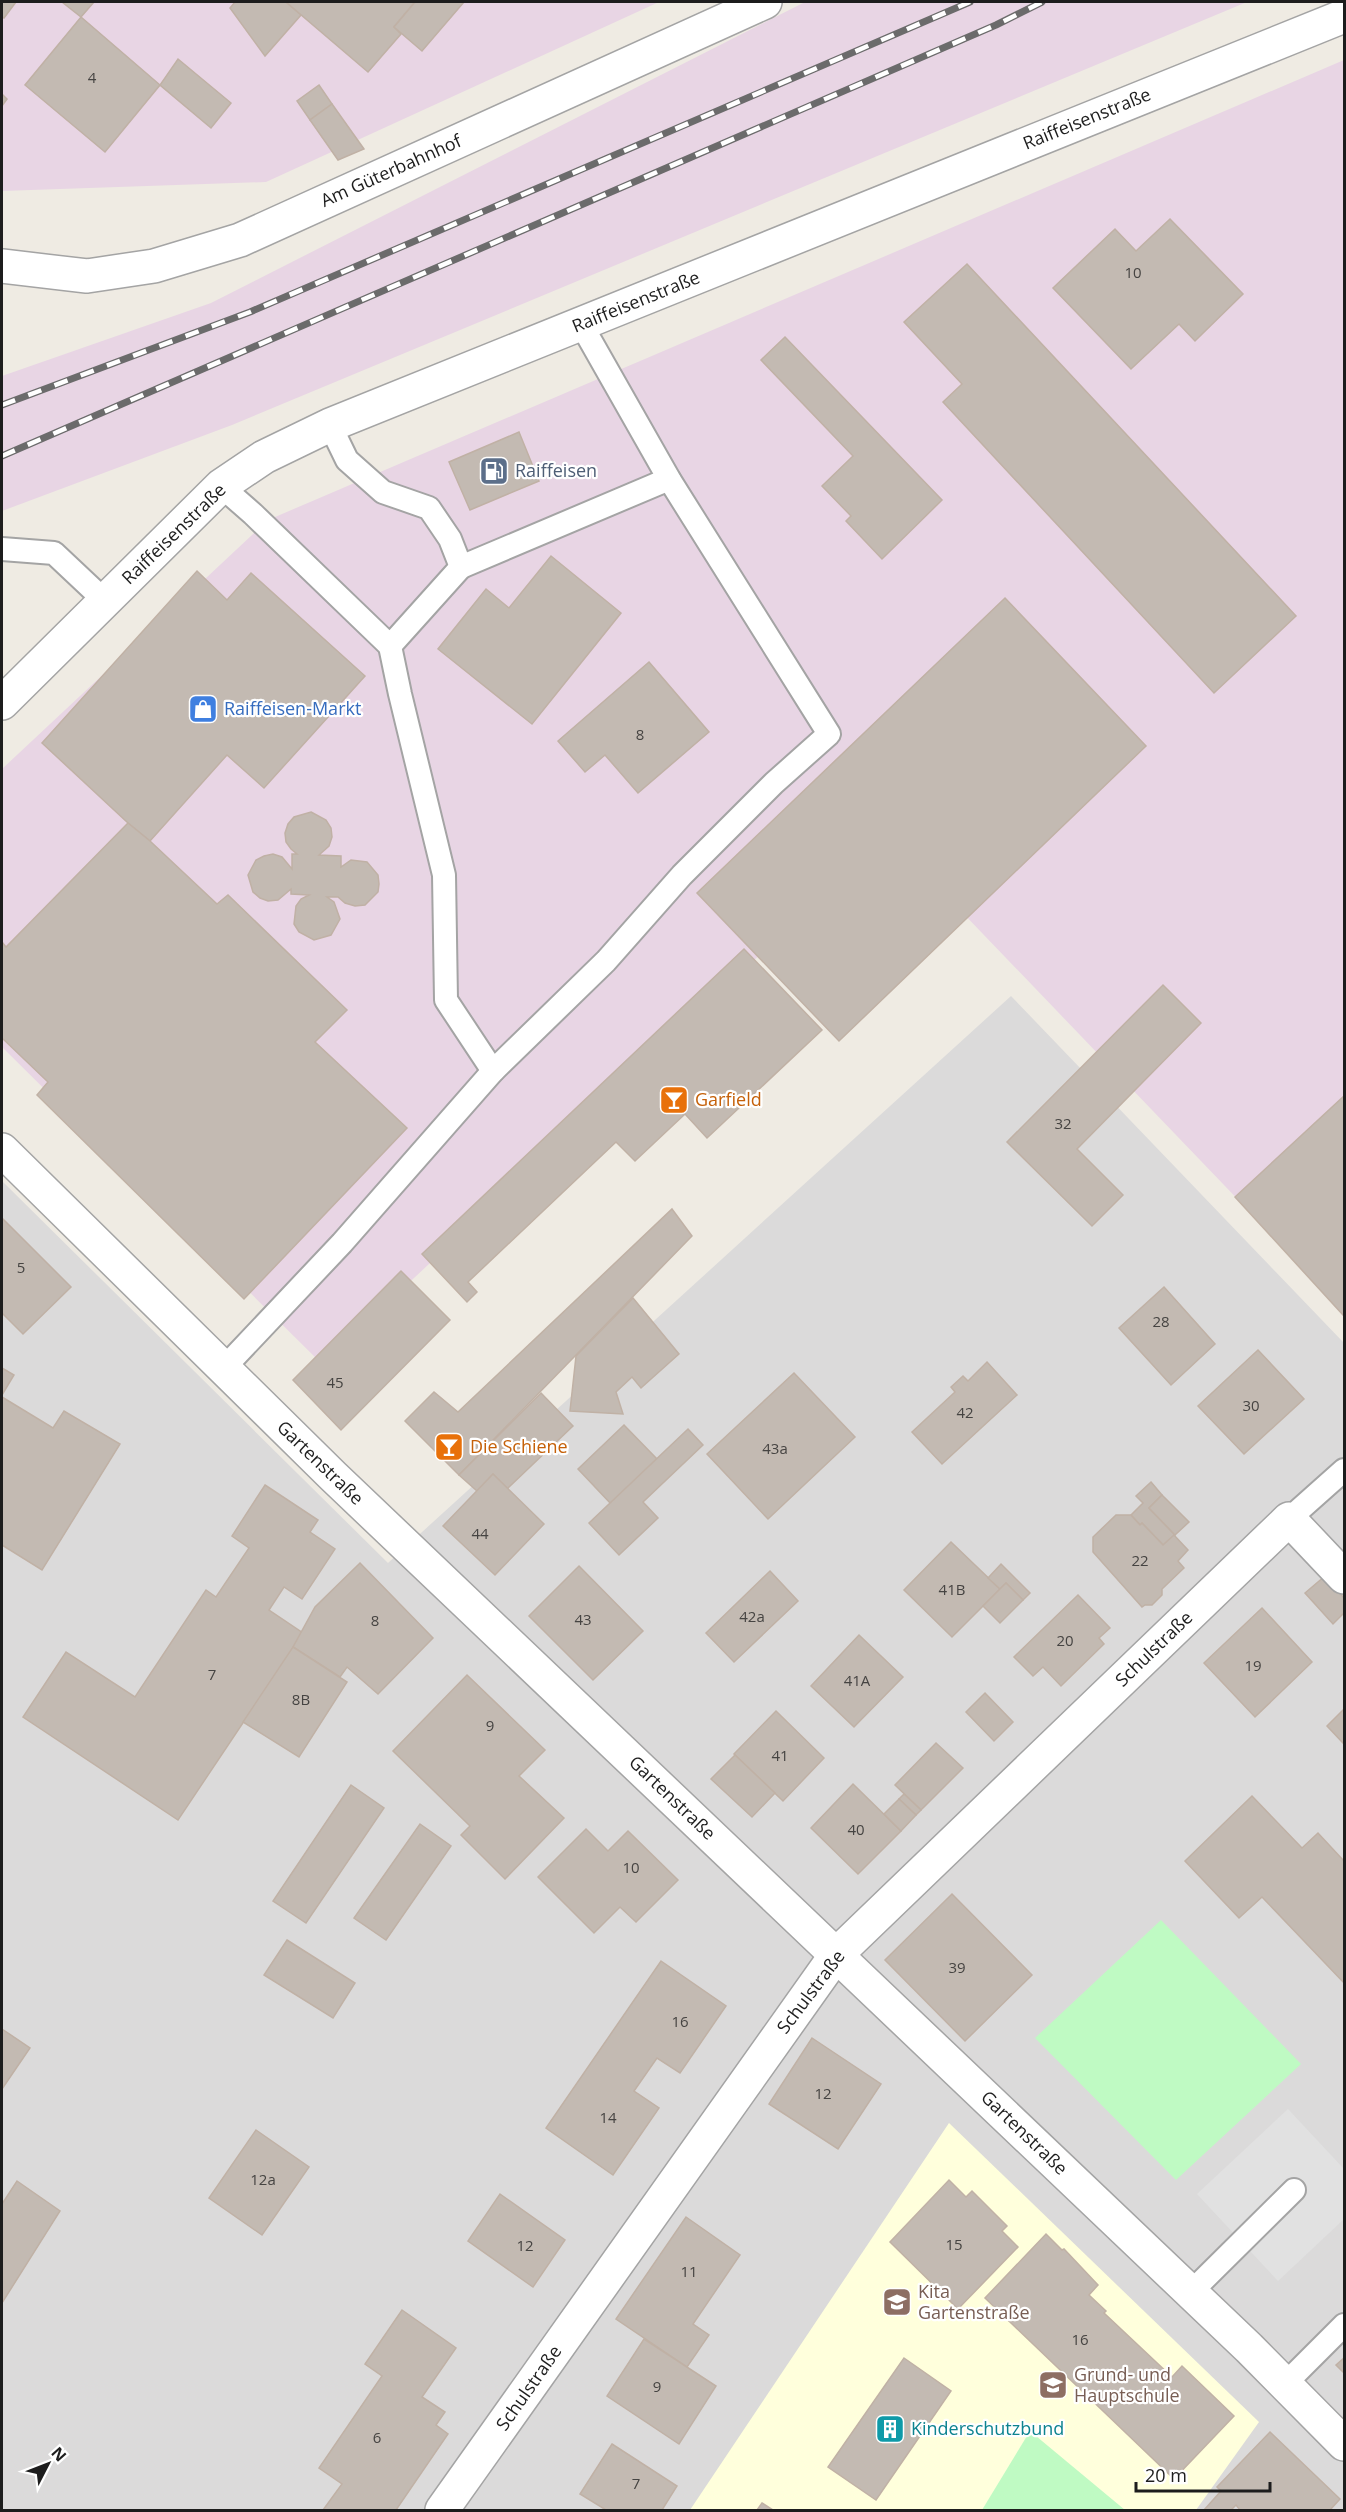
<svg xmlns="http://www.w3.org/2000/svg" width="1346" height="2512" font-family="'Open Sans',sans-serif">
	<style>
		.residential { fill: #dbdada }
		.industrial { fill: #e8d5e4 }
		.education { fill: #ffffdc }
		.park { fill: #bffac3 }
		.parking { fill: #e1e1e1 }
		.building { fill: #c3bab2; stroke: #c0b1a5; stroke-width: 1.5 }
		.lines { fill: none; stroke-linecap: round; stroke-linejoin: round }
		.lane-casing { stroke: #a4a4a4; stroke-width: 26 }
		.street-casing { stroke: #a4a4a4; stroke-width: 36 }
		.lane { stroke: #fff; stroke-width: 22 }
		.street { stroke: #fff; stroke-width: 33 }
		.rail-casing { stroke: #6b6b6b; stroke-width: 7 }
		.rail { stroke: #fff; stroke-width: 4.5; stroke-dasharray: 14; stroke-linecap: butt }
		.labels { text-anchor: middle; stroke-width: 4.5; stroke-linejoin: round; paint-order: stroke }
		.number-label { font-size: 15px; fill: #464442 }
		.street-label { font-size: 18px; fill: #1d1d1d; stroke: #fff }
		.service-label { font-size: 18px; fill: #4e5e75; stroke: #fff; text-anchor: start }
		.shop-label { font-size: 18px; fill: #366cbe; stroke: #fff; text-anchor: start }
		.food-label { font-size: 18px; fill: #c56008; stroke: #fff; text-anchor: start }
		.education-label { font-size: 18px; fill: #785e54; stroke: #fff; text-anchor: start }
		.culture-label { font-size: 18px; fill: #0d838f; stroke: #fff; text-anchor: start }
	</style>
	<rect width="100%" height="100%" fill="#efebe3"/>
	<!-- residential -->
	<path class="residential" d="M1011,996l333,347v1167h-1342v-1329l386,382z"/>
	<!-- industrial -->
	<g class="industrial">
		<path d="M2,2h657l-393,180 -264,9z"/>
		<path d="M805,2h442l-1015,423 -230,86v-135l209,-73z"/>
		<path d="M1344,60v1250l-456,-475 -566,529 -320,-317v-278l266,-249z"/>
	</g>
	<!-- education -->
	<path class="education" d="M949,2123l310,299 -63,88h-506z"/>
	<!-- park -->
	<g class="park">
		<path d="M1161,1920l140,144 -125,116 -141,-142z"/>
		<path d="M1030,2431l95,79h-143z"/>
	</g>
	<!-- parking -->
	<path class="parking" d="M1288,2109l56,60v50l-66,62 -81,-87z"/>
	<!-- building -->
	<g class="building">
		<path d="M2,2h14l-12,16 -2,-1z"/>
		<path d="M62,2h32l-13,15z"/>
		<path d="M235,2h51l15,13 -36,41 -35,-48z"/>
		<path d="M286,2h129l-21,25 7,7 -33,38z"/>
		<path d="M415,2h49l-42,49 -28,-24z"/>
		<path d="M81,17l79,68 -55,67 -80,-67z"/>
		<path d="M178,59l53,44 -20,25 -51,-43z"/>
		<path d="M319,85l13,19 -22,16 -13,-19z"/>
		<path d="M2,94l5,5 -5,7z"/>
		<path d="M332,104l32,45 -26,11 -28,-40z"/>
		<path d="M1170,219l73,75 -48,47 -16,-17 -48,45 -78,-81 62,-59 21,22z"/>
		<path d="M967,264l329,352 -82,77 -271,-291 19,-18 -58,-62z"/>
		<path d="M785,337l157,163 -60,59 -36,-38 5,-5 -29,-30 31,-30 -92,-96z"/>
		<path d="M519,432l20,49 -69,29 -21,-48z"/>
		<path d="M551,556l70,57 -89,111 -94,-75 48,-60 23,19z"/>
		<path d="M197,571l30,29 24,-27 114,103 -101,112 -37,-33 -77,86 -22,-18 -86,-80z"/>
		<path d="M1005,598l141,148 -307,295 -142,-148z"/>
		<path d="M649,662l60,70 -71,61 -33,-38 -20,17 -27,-31z"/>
		<path d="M311,812l15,8 5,8 1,9 -3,9 -10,9 22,1v11l10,-7 16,2 11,13 1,9 -1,8 -13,13 -10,1 -10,-3 -7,-6h-11l7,5 6,17 -9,16 -17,5 -15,-8 -5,-8 2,-18 5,-7 8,-4 -18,-1v-5l-13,11 -10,1 -8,-3 -7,-6 -5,-17 8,-15 8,-4 9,-2 9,3 10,12v-15h5l-6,-5 -5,-7 -1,-9 3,-9 6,-7z"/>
		<path d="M128,823l22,18 67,63 11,-9 119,115 -32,32 92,86 -163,171 -207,-204 11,-13 -46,-44v-96l4,5z"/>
		<path d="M744,949l78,81 -115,108 -22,-24 -50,47 -19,-19 -148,140 9,10 -10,10 -45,-48z"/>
		<path d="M1163,985l38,38 -124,126 46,46 -31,31 -85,-84z"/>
		<path d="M1344,1096v220l-109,-119z"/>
		<path d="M672,1209l20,27 -233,239 -54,-54 29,-29 24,20z"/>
		<path d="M2,1218l69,69 -48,47 -21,-21z"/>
		<path d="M401,1271l49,49 -109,110 -48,-50z"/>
		<path d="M1164,1287l51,57 -44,41 -52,-57z"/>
		<path d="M633,1298l46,56 -38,34 -9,-11 -16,15 7,22 -53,-3 6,-55z"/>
		<path d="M1258,1350l46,49 -60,55 -46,-48z"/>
		<path d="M987,1362l30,33 -75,69 -30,-32 43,-40 -4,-5 12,-11 5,5z"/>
		<path d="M2,1368l12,7 -12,20z"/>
		<path d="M794,1373l61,64 -87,82 -61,-65z"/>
		<path d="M541,1393l32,33 -66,63 -14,-15 -16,17 -18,-16z"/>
		<path d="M2,1397l51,31 11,-17 56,33 -78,126 -40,-25z"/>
		<path d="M624,1425l33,34 -46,45 -33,-35z"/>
		<path d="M688,1429l15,16 -60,57 15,16 -39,37 -30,-32z"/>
		<path d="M493,1474l51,50 -49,51 -52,-49z"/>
		<path d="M1151,1482l11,13 -13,13 26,27 -12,10 -21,-22 -2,2 -9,-10 12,-12 -7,-7z"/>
		<path d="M265,1485l53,35 -8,12 25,17 -33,50 -18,-12 -15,23 34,23 -125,187 -155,-103 43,-65 69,45 71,-107 10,7 33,-49 -17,-12z"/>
		<path d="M1162,1495l27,27 -14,13 -26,-27z"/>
		<path d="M1116,1515h15l9,10 2,-2 21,22 11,-10 14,15 -10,11 6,7 -22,21v6l-10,10h-7l-3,2 -49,-55v-15z"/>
		<path d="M951,1542l49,47 -48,48 -48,-47z"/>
		<path d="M360,1563l73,75 -55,56 -31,-27 -7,10 -47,-30 22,-40z"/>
		<path d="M1001,1564l29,29 -7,7 -17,-17 -6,6 -12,-11z"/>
		<path d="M579,1566l64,65 -50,49 -64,-64z"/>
		<path d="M770,1571l28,30 -64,61 -28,-29z"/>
		<path d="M1325,1576l19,22v15l-11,11 -28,-31z"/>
		<path d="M1006,1583l17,17 -23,23 -17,-17z"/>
		<path d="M1078,1595l32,33 -11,10 5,6 -43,42 -18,-19 -10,9 -19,-19z"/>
		<path d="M1262,1608l50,54 -57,55 -51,-54z"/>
		<path d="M859,1635l44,42 -49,50 -43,-41z"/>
		<path d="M293,1647l54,35 -48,75 -56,-35z"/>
		<path d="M467,1675l78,75 -26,26 45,42 -59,61 -44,-44 9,-9 -77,-75z"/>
		<path d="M985,1693l28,29 -19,19 -28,-29z"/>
		<path d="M1344,1709v35l-17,-18z"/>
		<path d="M776,1711l48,47 -41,43 -49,-47z"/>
		<path d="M936,1743l27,25 -42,42 -26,-25z"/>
		<path d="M735,1755l40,38 -23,24 -41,-38z"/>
		<path d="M853,1784l48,47 -43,43 -47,-46z"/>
		<path d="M351,1785l33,23 -78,115 -33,-22z"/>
		<path d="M904,1794l17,16 -5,5 -17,-16z"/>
		<path d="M1252,1796l50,52 16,-15 26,28v122l-82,-86 -23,21 -54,-57z"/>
		<path d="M899,1799l17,16 -15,16 -17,-17z"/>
		<path d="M420,1824l31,22 -65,94 -32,-22z"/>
		<path d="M586,1829l22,22 20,-20 50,49 -42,42 -16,-15 -26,26 -56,-56z"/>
		<path d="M952,1894l80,81 -67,66 -80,-81z"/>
		<path d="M287,1940l68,43 -22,35 -69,-43z"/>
		<path d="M661,1961l65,45 -46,67 -23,-15 -23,33 25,17 -46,67 -67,-47z"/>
		<path d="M2,2029l28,19 -28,41z"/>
		<path d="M812,2038l69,46 -43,65 -69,-45z"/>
		<path d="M256,2130l53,37 -47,68 -53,-37z"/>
		<path d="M949,2180l17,17 6,-6 35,35 -5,5 16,16 -60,62 -68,-67z"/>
		<path d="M17,2181l43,30 -58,92v-99z"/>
		<path d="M500,2194l65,46 -32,47 -65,-46z"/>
		<path d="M686,2217l54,38 -47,69 16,11 -22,32 -71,-48z"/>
		<path d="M1046,2234l16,16 2,-1 34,36 -9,10 17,16 -2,2 68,64 10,-11 52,50 -60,63 -189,-181z"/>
		<path d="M402,2310l54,38 -34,49 23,15 -9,13 12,9 -52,76h-73l19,-26 -23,-16 63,-92 -17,-12z"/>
		<path d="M644,2339l72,47 -37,58 -72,-48z"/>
		<path d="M904,2358l47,33 -75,109 -48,-33z"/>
		<path d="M1344,2358v15l-8,-8z"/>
		<path d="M1270,2432l70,67 -10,11h-90l-4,-5 -5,5h-27l17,-19 -4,-4z"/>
		<path d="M612,2444l65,42 -15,24h-56l-26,-16z"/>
		<path d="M762,2503l11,7h-16z"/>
	</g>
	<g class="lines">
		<!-- lane casing -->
		<g class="lane-casing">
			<g id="lane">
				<path d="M330,425l17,35 36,32 46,16 21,31 11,28 208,-88"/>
				<path d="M221,486l32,28 137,132 71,-79"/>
				<path d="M2,549l52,4 51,48"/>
				<path d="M390,646l10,48 44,181 2,125 47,71"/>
				<path d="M223,1369l119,-126 151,-172 113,-110 76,-86 92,-92 55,-49 -160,-255 -88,-155"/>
				<path d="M1289,1519l55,-49"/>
				<path d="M1191,2292l103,-102"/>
				<path d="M1286,2383l58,-58"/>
			</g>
		</g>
		<!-- street casing -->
		<g class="street-casing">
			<g id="street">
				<path d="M2,266l85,10 67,-10 86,-26 525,-238"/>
				<path d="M2,703l219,-217 43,-29 66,-32 1014,-409"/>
				<path d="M2,1150l331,326 916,872 95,96"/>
				<path d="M442,2510l394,-555 453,-436 55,58"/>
			</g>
		</g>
		<!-- lane -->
		<use href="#lane" class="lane"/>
		<!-- street -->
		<use href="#street" class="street"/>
		<!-- rail casing -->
		<g class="rail-casing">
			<g id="rail">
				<path d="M2,405l248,-93 720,-310"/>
				<path d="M2,456l994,-431 46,-23"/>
			</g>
		</g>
		<!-- rail -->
		<use href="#rail" class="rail"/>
	</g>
	<!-- icons -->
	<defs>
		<g id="fuel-square" transform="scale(1.5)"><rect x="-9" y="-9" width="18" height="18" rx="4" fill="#5c6f8a" stroke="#fff"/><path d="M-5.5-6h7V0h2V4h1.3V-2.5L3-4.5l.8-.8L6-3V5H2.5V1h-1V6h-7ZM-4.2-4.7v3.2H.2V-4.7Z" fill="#fff"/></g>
		<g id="shop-square" transform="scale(1.5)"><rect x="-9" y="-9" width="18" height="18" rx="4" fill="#3f7fe0" stroke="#fff"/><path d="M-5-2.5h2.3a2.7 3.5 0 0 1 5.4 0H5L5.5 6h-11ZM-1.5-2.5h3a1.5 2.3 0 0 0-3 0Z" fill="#fff"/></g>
		<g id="bar-square" transform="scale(1.5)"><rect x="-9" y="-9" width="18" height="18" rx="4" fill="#e8710a" stroke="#fff"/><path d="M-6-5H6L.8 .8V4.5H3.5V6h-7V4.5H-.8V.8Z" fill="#fff"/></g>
		<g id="school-square" transform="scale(1.5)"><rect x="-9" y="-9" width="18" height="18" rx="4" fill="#8d6e63" stroke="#fff"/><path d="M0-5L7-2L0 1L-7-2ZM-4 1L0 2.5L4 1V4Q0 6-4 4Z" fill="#fff"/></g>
		<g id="building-square" transform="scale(1.5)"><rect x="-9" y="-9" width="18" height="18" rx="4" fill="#0f9aa8" stroke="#fff"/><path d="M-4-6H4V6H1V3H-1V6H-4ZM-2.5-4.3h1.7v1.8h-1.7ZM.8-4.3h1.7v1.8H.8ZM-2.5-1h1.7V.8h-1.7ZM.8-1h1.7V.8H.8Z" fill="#fff"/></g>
	</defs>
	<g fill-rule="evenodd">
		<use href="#fuel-square" x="494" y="471"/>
		<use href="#shop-square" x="203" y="709"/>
		<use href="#bar-square" x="674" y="1100"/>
		<use href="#bar-square" x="449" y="1447"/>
		<use href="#school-square" x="897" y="2302"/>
		<use href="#school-square" x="1053" y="2385"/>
		<use href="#building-square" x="890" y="2429"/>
	</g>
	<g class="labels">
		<!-- number labels -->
		<g class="number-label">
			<text x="92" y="83">4</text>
			<text x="1133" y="278">10</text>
			<text x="640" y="740">8</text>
			<text x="1063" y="1129">32</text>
			<text x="21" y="1273">5</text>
			<text x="1161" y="1327">28</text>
			<text x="335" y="1388">45</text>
			<text x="1251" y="1411">30</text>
			<text x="965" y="1418">42</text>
			<text x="775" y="1454">43a</text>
			<text x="480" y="1539">44</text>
			<text x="1140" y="1566">22</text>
			<text x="952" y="1595">41B</text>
			<text x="752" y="1622">42a</text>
			<text x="583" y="1625">43</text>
			<text x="375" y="1626">8</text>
			<text x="1065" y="1646">20</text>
			<text x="1253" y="1671">19</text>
			<text x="212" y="1680">7</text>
			<text x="857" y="1686">41A</text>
			<text x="301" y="1705">8B</text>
			<text x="490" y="1731">9</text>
			<text x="780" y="1761">41</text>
			<text x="856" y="1835">40</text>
			<text x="631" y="1873">10</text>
			<text x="957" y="1973">39</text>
			<text x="680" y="2027">16</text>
			<text x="823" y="2099">12</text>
			<text x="608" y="2123">14</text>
			<text x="263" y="2185">12a</text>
			<text x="954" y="2250">15</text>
			<text x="525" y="2251">12</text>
			<text x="689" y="2277">11</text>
			<text x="1080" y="2345">16</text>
			<text x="657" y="2392">9</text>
			<text x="377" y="2443">6</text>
			<text x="636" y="2489">7</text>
		</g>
		<!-- street labels -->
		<g class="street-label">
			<text transform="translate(1087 119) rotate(-22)" y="6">Raiffeisenstraße</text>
			<text transform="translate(391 171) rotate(-24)" y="6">Am Güterbahnhof</text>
			<text transform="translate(636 302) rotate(-22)" y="6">Raiffeisenstraße</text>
			<text transform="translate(174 534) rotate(-44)" y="6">Raiffeisenstraße</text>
			<text transform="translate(320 1463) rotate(44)" y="6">Gartenstraße</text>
			<text transform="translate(1154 1649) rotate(-44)" y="6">Schulstraße</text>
			<text transform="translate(672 1798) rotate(44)" y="6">Gartenstraße</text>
			<text transform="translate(811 1992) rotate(-53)" y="6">Schulstraße</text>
			<text transform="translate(1024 2133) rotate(44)" y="6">Gartenstraße</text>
			<text transform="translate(529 2388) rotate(-55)" y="6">Schulstraße</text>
		</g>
		<!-- service labels -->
		<g class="service-label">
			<text x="515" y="477">Raiffeisen</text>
		</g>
		<!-- shop labels -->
		<g class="shop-label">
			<text x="224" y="715">Raiffeisen-Markt</text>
		</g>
		<!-- food labels -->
		<g class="food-label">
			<text x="695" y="1106">Garfield</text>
			<text x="470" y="1453">Die Schiene</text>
		</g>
		<!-- education labels -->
		<g class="education-label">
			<text x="918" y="2298">Kita<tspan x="918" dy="21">Gartenstraße</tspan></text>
			<text x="1074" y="2381">Grund- und<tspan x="1074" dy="21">Hauptschule</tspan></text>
		</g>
		<!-- culture labels -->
		<g class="culture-label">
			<text x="911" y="2435">Kinderschutzbund</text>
		</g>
	</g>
	<!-- border -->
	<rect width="1346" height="2512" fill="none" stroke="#1d1d1d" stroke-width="6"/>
	<!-- north arrow -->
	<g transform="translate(48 2464) rotate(48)" stroke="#ffffff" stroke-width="4.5" paint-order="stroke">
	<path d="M0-4.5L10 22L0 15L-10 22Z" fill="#1d1d1d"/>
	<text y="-9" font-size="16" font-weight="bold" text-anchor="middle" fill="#1d1d1d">N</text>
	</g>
	<!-- scale -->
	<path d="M1136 2482v9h134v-9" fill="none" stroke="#1d1d1d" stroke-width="3"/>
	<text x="1145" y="2482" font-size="18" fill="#1d1d1d" stroke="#ffffff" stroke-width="4.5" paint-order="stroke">20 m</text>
</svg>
